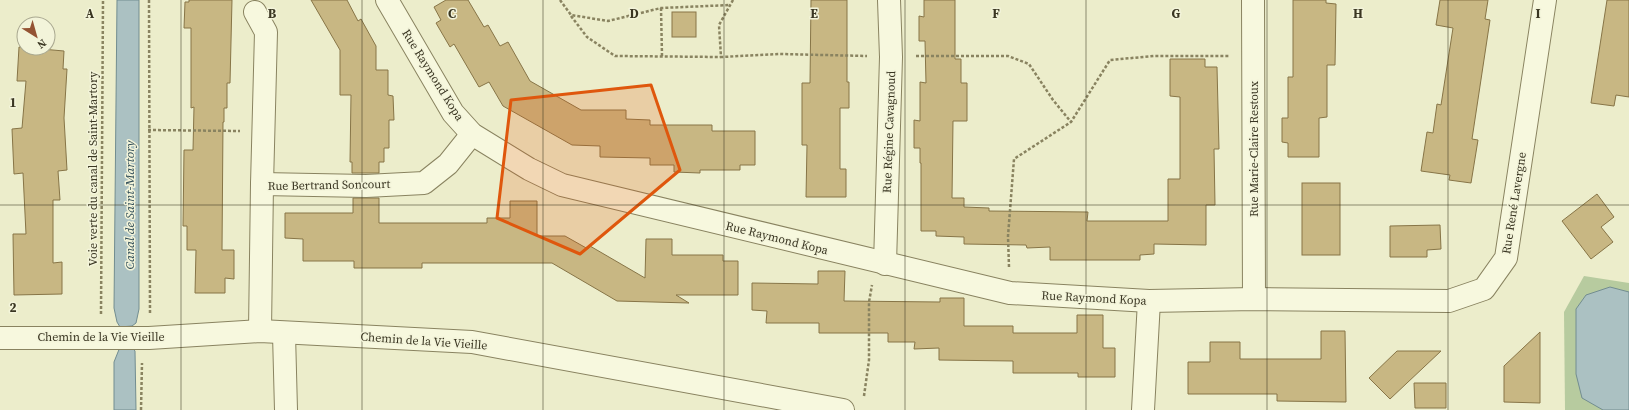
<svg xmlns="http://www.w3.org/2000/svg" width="1629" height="410" font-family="'Source Serif 4',serif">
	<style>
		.green { fill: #b7cb9f }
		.water { fill: #abc1c2; stroke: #728d90 }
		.building { fill: #c8b783; stroke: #877547 }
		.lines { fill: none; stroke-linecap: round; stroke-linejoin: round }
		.minor-casing { stroke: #898360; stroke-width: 24 }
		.path { stroke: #898360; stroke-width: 2.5; stroke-dasharray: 3 2; stroke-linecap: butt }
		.minor { stroke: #f7f8de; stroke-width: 22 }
		.marked { fill: #df570d; fill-opacity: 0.2; stroke: #df570d; stroke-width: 3; stroke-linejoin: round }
		.grid { fill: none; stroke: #3a3622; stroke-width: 1; stroke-opacity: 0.55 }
		.labels { text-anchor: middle; stroke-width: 3; stroke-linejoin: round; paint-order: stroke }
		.street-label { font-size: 12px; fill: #3a3622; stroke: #f3f4da }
		.water-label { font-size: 13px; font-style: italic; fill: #324f59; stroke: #f3f4da }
		.grid-label { font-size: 13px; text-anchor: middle; font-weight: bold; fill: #3a3622; stroke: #f3f4da; stroke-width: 3; stroke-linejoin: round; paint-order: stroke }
	</style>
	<rect width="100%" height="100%" fill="#ecedcb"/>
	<!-- green -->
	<path class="green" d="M1584,276l45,7v127h-64l-1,-98z"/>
	<!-- water -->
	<g class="water">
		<path d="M117,0h22v309l-3,14 -4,3 -12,1 -3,-5 -3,-14z"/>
		<path d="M1610,287l19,5v118h-26l-21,-12 -6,-24v-65l10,-14z"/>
		<path d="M131,346l4,5 1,59h-22v-48l6,-15z"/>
	</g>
	<!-- building -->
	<g class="building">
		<path d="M189,0h43l-2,83h-3v25h-3v14h-1l-1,128h12v29l-9,-1v15h-30l1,-43h-9v-24h-4l1,-76h9l1,-43 -3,1v-80h-7l1,-26h4z"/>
		<path d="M311,0h36l11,21 3,-2 15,27v24h12v25l5,1 1,24h-5v28h-5v14h-5v11h-27v-11h-2l1,-67h-11v-45z"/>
		<path d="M446,0h22l16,27 4,-2 12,21 8,-4 22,39 51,29h45v9l24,1v5h62v6h43v34h-15v5h-40v3l-26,-1v-7h-24v-7l-50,-1v-11l-28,-1 -69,-39 -14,-24 -10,5 -25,-43 -4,3 -14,-24 5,-3 -7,-13z"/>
		<path d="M811,0h36v82h2v26h-9v61h6v28h-40l1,-52h-5v-62h8z"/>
		<path d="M924,0h31v59h6v24h6v38h-14l-1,77h12v9l25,1v3l99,1 -1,9h81v-42h12v-82l-10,-1v-37h35v8h12l2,82h-5l1,56h-9v40l-52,-1v10l-14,1v5h-90v-13l-23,1 -1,-3 -62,-1v-7l-28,-1v-5h-15v-68h-1v-15h-6v-28l6,1v-39l6,1 -1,-42h-6v-25l5,1z"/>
		<path d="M1293,0h33v3l10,1 -1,61h-8v52l-8,1v39h-31v-14l-6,-1v-24h6v-41h5z"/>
		<path d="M1440,0h48l-3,19 5,1 -18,119 6,1 -7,43 -22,-3 1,-5 -29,-4 6,-39 6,1 4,-29 4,1 12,-77 -17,-3z"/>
		<path d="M1607,0h22v97l-13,-2 -2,11 -23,-3z"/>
		<rect x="672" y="12" width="24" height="25"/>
		<path d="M19,47l45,4 -1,18h4l-3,49 3,52 -9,1 2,29h-7v63l9,-1v32l-48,1 -1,-61h13l-3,-61 -9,1 -2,-45 10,-1 4,-47h-9z"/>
		<rect x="1302" y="183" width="38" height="72"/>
		<path d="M1597,194l17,23 -13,10 12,15 -22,17 -29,-38z"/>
		<path d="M353,198h26v25h108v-5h23v-17h27v35h28l23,13 2,-3 55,32 1,-39h26v16h51v6h15v34h-62l13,8 -72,-2 -65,-38h-130v5h-68v-7h-51v-22l-18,-1v-25h68z"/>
		<path d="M1440,225l1,24 -14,1v7h-37v-31z"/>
		<path d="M818,271h27l-1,30 96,1v-4h24v28h49v7h64v-18h26v33h12v29h-37v-4h-65v-12l-74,-1v-12l-25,1 1,-7h-27v-9h-69v-10h-53l1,-12 -15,-1v-27l66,1z"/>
		<path d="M1321,331h24l1,71 -69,-1v-7h-89v-32h22v-20h30v17h81z"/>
		<path d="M1540,332v71l-36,-1v-36z"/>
		<path d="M1397,351h44l-51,48 -21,-21z"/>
		<path d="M1414,383h32v25h-31z"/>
	</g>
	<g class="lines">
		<!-- minor casing -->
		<g class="minor-casing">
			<g id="minor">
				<path d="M387,0l66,113 19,21 57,35 33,16 448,108 139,8 105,-2 195,2 35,-12 22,-31 39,-258"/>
				<path d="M1253,0l1,299"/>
				<path d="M255,12l11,20 -4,152"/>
				<path d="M885,264l6,-207 -2,-57"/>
				<path d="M260,331l2,-147 104,2 58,-3 24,-19 24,-30"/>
				<path d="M284,334l2,76"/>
				<path d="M0,338h149l111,-7 212,11 371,68"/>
				<path d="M1143,410l6,-109"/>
			</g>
		</g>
		<!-- path -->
		<g class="path">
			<path d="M149,0l1,313"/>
			<path d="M560,0l11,15 37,6 53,-13 69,-3"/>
			<path d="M733,0l-14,25 2,32 59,-3 87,2"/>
			<path d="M661,8l1,48"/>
			<path d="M571,16l16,21 28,19 106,1"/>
			<path d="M916,56h92l21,8 24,36 18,22"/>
			<path d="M148,130l92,1"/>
			<path d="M1009,267l-1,-31 6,-77 57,-37 39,-62 44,-4h75"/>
			<path d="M101,314l2,-314"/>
			<path d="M864,396l5,-36v-58l3,-17"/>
			<path d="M141,410l1,-47"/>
		</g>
		<!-- minor -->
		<use href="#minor" class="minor"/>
	</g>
	<!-- marked area -->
	<path class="marked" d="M651,85l29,85 -100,84 -83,-36 14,-118z"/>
	<!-- grid -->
	<path class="grid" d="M181,0v410M362,0v410M543,0v410M724,0v410M905,0v410M1086,0v410M1267,0v410M1448,0v410M0,205h1629"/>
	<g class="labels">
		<!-- street labels -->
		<g class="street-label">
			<text transform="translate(433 75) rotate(58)" y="4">Rue Raymond Kopa</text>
			<text transform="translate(889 132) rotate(-88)" y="4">Rue Régine Cavagnoud</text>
			<text transform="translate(1254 149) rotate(-90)" y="4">Rue Marie-Claire Restoux</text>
			<text transform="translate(93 169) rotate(-90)" y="4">Voie verte du canal de Saint-Martory</text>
			<text transform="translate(329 185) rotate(-1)" y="4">Rue Bertrand Soncourt</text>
			<text transform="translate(1514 203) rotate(-81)" y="4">Rue René Lavergne</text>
			<text transform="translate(777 238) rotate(14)" y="4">Rue Raymond Kopa</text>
			<text transform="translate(1094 298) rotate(3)" y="4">Rue Raymond Kopa</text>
			<text x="101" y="341">Chemin de la Vie Vieille</text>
			<text transform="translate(424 341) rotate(4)" y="4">Chemin de la Vie Vieille</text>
		</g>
		<!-- water labels -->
		<g class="water-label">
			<text transform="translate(129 205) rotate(-90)" y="5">Canal de Saint-Martory</text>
		</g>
	</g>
	<g class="grid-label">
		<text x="90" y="18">A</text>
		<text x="272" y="18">B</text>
		<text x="452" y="18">C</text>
		<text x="634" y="18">D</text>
		<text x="814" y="18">E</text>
		<text x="996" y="18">F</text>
		<text x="1176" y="18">G</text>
		<text x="1358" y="18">H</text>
		<text x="1538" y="18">I</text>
		<text x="13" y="107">1</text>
		<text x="13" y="312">2</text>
	</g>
	<!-- north arrow -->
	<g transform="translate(36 36) rotate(143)"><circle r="19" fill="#f3f4da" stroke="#a9a890"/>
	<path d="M0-3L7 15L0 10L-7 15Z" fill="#945333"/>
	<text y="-6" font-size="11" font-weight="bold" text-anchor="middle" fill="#3a3622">N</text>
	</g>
</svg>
